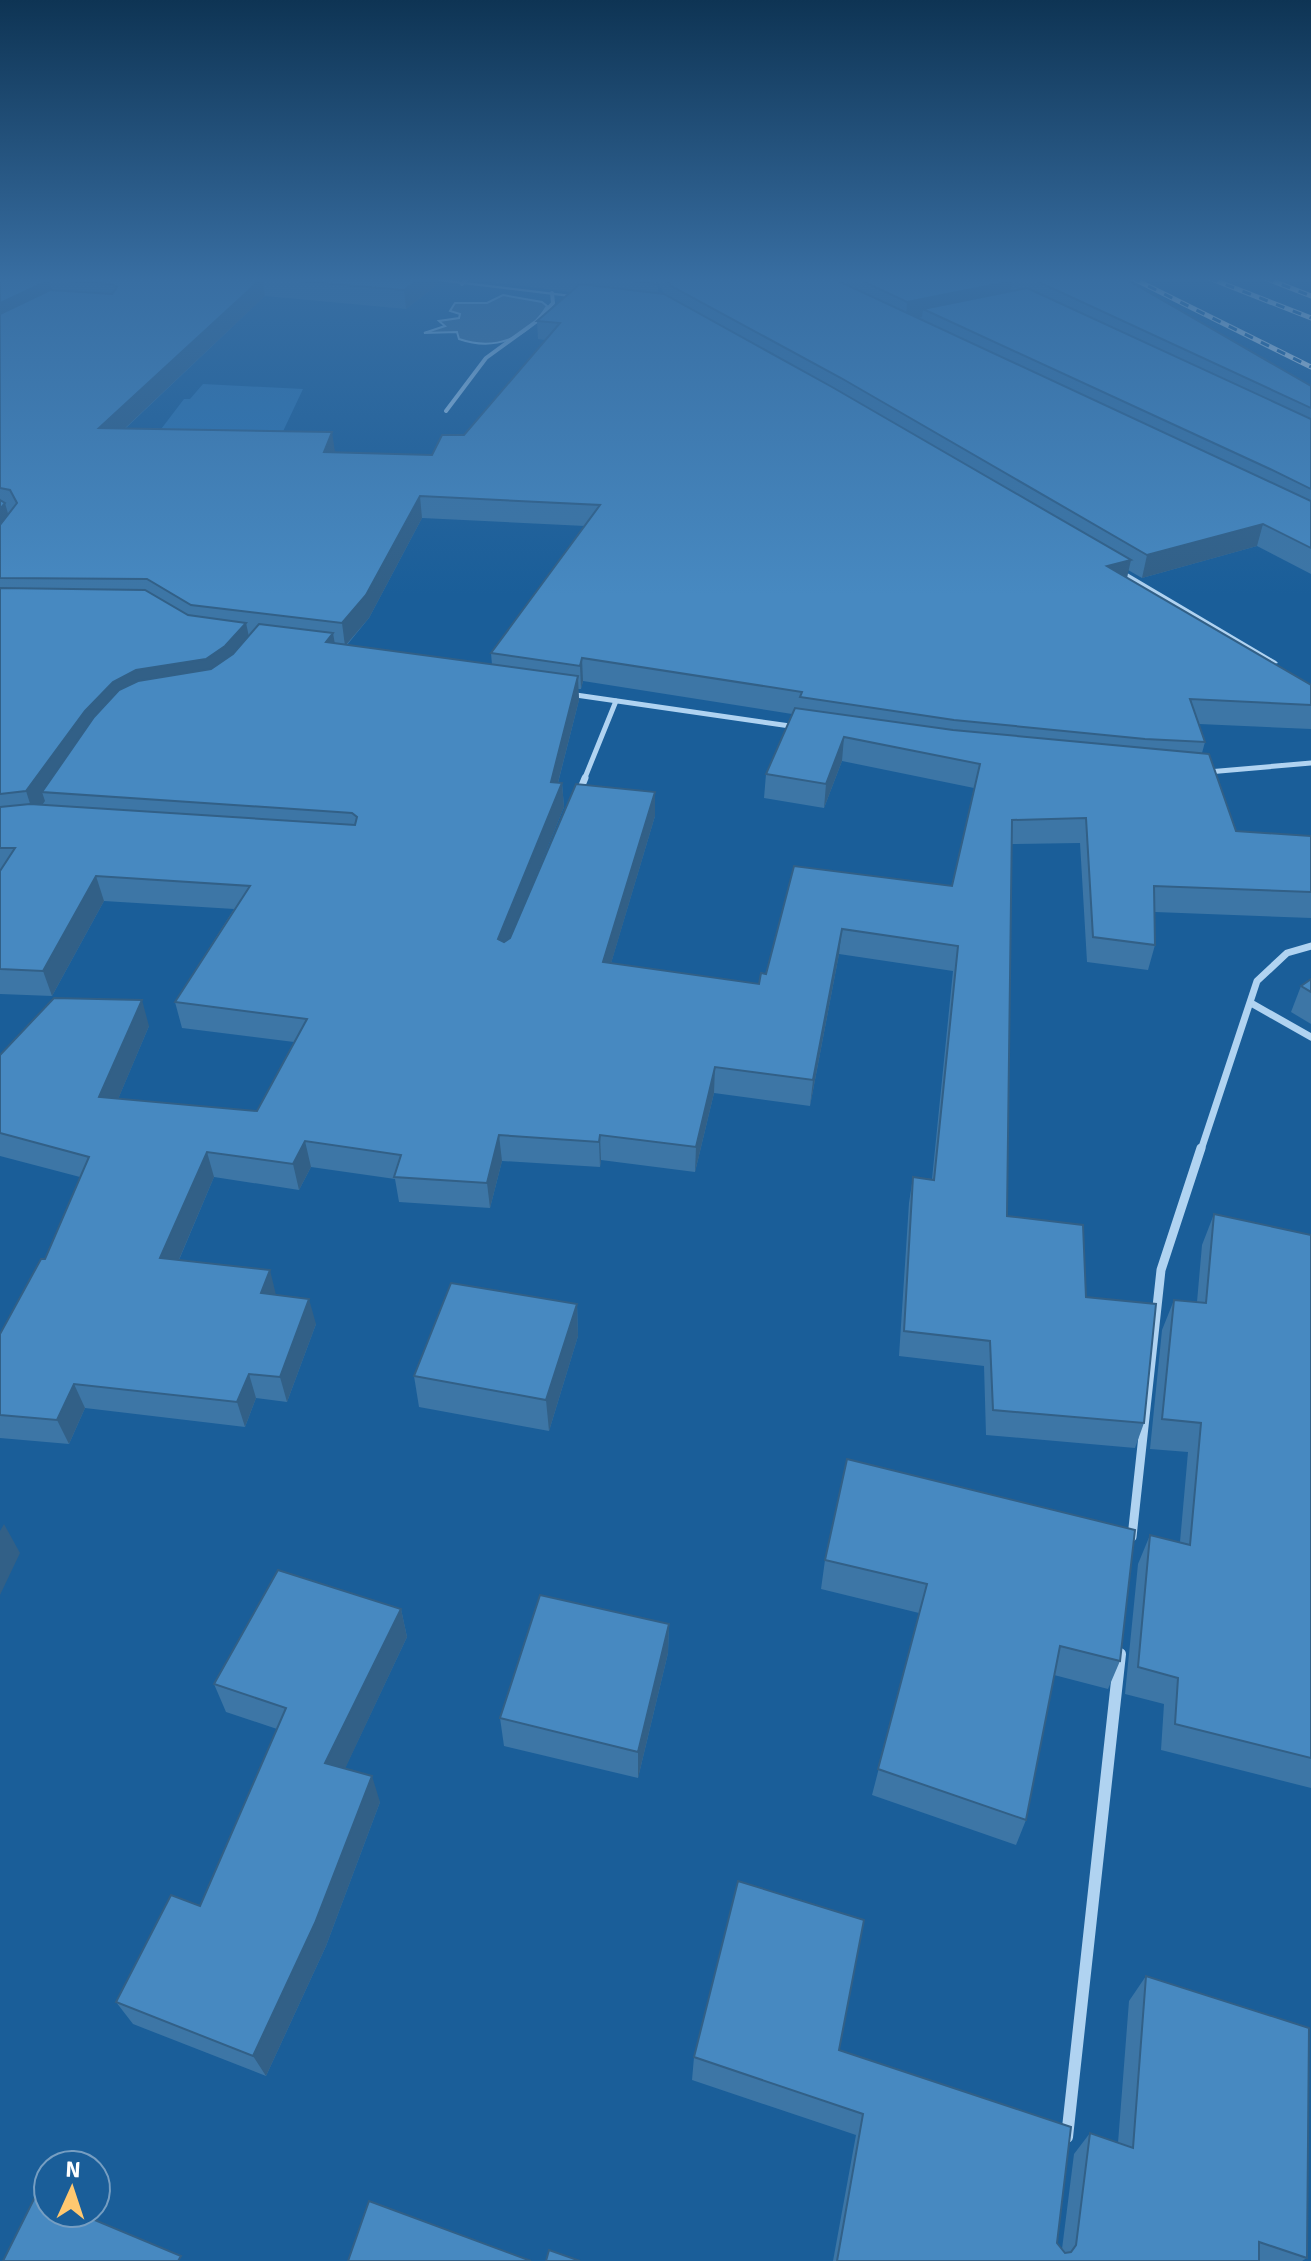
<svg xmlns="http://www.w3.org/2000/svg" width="1311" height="2261" font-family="Signika,sans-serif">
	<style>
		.green { fill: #2e78b7 }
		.water { fill: #44749d; stroke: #a3d0f3; stroke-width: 2 }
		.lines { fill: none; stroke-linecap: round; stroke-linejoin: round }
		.minor-far4 { stroke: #b0d3f1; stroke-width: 4 }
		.minor-far3 { stroke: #b0d3f1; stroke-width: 5 }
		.minor-far2 { stroke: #b0d3f1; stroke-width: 7 }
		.minor-far1 { stroke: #b0d3f1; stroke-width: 9 }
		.minor { stroke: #b0d3f1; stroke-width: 12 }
		.tertiary { fill: #b0d3f1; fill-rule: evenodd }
		.rail-casing { stroke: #fff; stroke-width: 5 }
		.rail { stroke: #1a5e99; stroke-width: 3; stroke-dasharray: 9; stroke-linecap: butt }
		.wall { fill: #3d76a6; fill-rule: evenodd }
		.shaded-wall { fill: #326087 }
		.building { fill: #4789c1; stroke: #326087; stroke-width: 2 }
	</style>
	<rect width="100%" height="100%" fill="#1a5e99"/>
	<!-- green -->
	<path class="green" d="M203,384l100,5 -34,72 -130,-3 45,-59h6z"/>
	<!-- water -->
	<path class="water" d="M503,295l39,7 5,4c-19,33 -53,45 -88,33l-2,-7 -33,1 21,-7 -6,-5 20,-3 1,-4 -10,-3 5,-8h32z"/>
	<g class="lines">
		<!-- minor-far4 -->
		<g class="minor-far4">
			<path d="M462,284l6,-6"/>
			<path d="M446,411l40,-53 51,-37 16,-18 -1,-10"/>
		</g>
		<!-- minor-far3 -->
		<g class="minor-far3">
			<path d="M569,694l228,33"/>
			<path d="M1208,772l103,-9"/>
			<path d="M584,780l32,-79"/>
		</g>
		<!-- minor-far2 -->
		<g class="minor-far2">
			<path d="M578,795l7,-17"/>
			<path d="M1251,1003l60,34"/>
			<path d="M1201,1150l56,-169 30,-28 24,-7"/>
		</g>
		<!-- minor-far1 -->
		<path class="minor-far1" d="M1132,1537l29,-267 40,-122"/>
		<!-- minor -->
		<path class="minor" d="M1067,2137l53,-483"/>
		<!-- tertiary -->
		<g class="tertiary">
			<path d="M412,278h21l156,19 -3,2z"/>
			<path d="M1112,564l164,97 2,2 -8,2 -161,-96 -1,-2z"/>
		</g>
		<!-- rail casing -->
		<g class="rail-casing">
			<g id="rail">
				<path d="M1132,278l179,89"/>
				<path d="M1209,278l102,40"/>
				<path d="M1265,278l46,18"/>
			</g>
		</g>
		<!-- rail -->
		<use href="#rail" class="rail"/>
	</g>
	<!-- wall -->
	<g class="wall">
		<path d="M0,278h437l1,6 -32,25 -141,-13 -139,132 209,24 97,3 32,-20 81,-95 -7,-1 -1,-18 34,-29 -98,-12 -2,-2h655l185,108v188l-54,-28 -115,32 -14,-8 -1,8 184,107v44l-112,-5 6,18 -3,11 34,78 75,5v82l-156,-6v33l-7,25 -61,-8 -7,-119 -69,1 -4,372 79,81 58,126 -9,25 -149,-13 -2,-69 -85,-10 10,-153 4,-26 19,2 21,-208 -114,-17 -29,152 -96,-13 -19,79 -94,-12 -1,7 -98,-6 -12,47 -91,-6 -4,-23 -84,-12 -12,23 -85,-13 -35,83 97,35 40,29 -29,78 -31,-4 -11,29 -160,-19 -16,36 -69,-6v-104l45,-75 35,-82 -80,-21v-101l149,-29 -31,73 139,12 37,-69 -112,-14 -7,-26 59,-93 -130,-8 -52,95 -52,-2zM655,278l10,17 -7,-1v-10zM422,518l163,8 -94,127 1,12 -145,-20 22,-27zM583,681l209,33 -26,60 -2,24 60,10 18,-47 132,27 -22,98 -158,-20 -28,108 -7,10 -148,-21 44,-147 -130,87 39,-96 -2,-24h-4l21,-83 -1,-11h3z"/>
		<path d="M1311,979v45l-20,-12 10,-26z"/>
		<path d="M1214,1214l97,21v553l-150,-38 3,-46 -39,-10 13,-130 12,-29 30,7 8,-90 -38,-3 12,-119 12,-30 23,2 5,-57z"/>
		<path d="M577,1304l1,32 -29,95 -130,-24 -5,-31z"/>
		<path d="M847,1459l273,202 -12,28 -54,-14 -28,145 -10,25 -144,-50 47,-182 -98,-24 4,-29z"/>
		<path d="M401,1609l6,28 -62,131 35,34 -54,144 -60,130 -133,-52 -17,-22 84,-96 77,-177 -51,-17 -12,-28z"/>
		<path d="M669,1624l-1,29 -30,125 -134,-32 -4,-28z"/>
		<path d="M1146,1976l161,282 -5,3h-469l23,-126 -164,-55 2,-23 145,-7 218,193 5,6 12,-95 16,-21 28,10 11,-142z"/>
	</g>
	<!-- shaded-wall -->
	<g class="shaded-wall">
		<path d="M262,278l3,18 -161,152 -5,-20z"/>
		<path d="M421,278h16l1,6 -32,25 -2,-19z"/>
		<path d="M49,280l5,18 -54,26v-21z"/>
		<path d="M1012,281l-3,18 -86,10 -1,8 -16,4 1,-19z"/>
		<path d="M332,432l3,20h-11z"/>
		<path d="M420,496l2,22 -53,100 -24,28 -3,-23z"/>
		<path d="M5,503l6,21 -11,14v-29z"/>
		<path d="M1263,524l-6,22 -115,32 5,-23z"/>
		<path d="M1131,560l-5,22 -19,-16z"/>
		<path d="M246,623l5,23 -209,146 3,9 -11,15 -8,-25 59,-80 28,-29 23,-12z"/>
		<path d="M333,633l4,23 -11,-14z"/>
		<path d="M582,658l1,23 -2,8 -1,-23z"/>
		<path d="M578,676l1,24 -27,106 -1,-24z"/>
		<path d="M844,737l-2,24 -18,47 2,-24z"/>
		<path d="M562,783l2,24 -64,157 -2,-25z"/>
		<path d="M655,792v24l-51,171 -1,-25z"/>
		<path d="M96,876l8,25 -52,95 -9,-25z"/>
		<path d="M842,929l-3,25 -29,152 3,-26z"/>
		<path d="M142,1000l7,26 -41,97 -9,-26z"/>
		<path d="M715,1067l-1,26 -19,79 1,-25z"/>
		<path d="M499,1135l3,26 -12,47 -3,-25z"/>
		<path d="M600,1135l1,25 -1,7 -1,-25z"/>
		<path d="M305,1141l6,26 -12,23 -6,-26z"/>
		<path d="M207,1152l7,25 -45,106 -9,-25z"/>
		<path d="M270,1270l6,25 -15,-2z"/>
		<path d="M309,1299l7,25 -29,78 -7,-25z"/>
		<path d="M577,1304l1,32 -29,95 -3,-31z"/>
		<path d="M249,1374l7,24 -11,29 -8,-25z"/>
		<path d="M74,1384l11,24 -16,36 -12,-24z"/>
		<path d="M4,1524l16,29 -20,42v-64z"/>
		<path d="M401,1609l6,28 -72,153 -10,-27z"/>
		<path d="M669,1624l-1,29 -30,125v-26z"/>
		<path d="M372,1776l8,26 -54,144 -60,130 -13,-20z"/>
	</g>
	<!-- building -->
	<g class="building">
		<path d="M0,278h421l-17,12 -142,-12 -163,150 233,4 -8,20 108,3 10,-20h22l96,-112 -23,-2 43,-37 84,10 168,93 299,173 -24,6 204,119v20l-121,-6 15,43 -60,-3 -191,-19 -154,-23 2,-5 -220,-34 -2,8 -89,-13 109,-148 -180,-9 -54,99 -24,28 -151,-18 -44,-26 -147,-1v-53l17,-22 -7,-13 -10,-2v-174l50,-24 62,4 5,-7 -5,-3 -63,-4 -49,23z"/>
		<path d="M606,278h49l3,6z"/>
		<path d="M666,278h166l479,223v47l-48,-24 -116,31 -306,-177 -170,-92z"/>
		<path d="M856,278h149l7,3 -105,21z"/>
		<path d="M1030,278h94l187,108v22z"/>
		<path d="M1027,288l284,131v70l-41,-20 -347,-160z"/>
		<path d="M0,500l5,3 -5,6z"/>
		<path d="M0,588l145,2 43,25 58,8 -21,23 -19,13 -70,11 -23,12 -28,29 -59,80 -26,3z"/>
		<path d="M259,624l74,9 -7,9 252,34 -27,106 11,1 -64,156 6,3 6,-4 66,-154 79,8 -52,170 156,22 2,-11 5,1 28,-108 158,20 28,-122 -136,-27 -18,47 -60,-10 29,-66 158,22 256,24 27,77 75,5v56l-157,-6 1,59 -62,-8 -7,-119 -74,2 -5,396 76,9 3,72 70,7 -12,119 -151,-13 -3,-69 -86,-10 9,-154 21,3 24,-234 -116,-17 -29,151 -98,-13 -19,80 -96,-12 -1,7 -100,-7 -12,48 -93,-6 7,-22 -96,-14 -12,23 -86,-12 -47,106 110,12 -9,23 48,6 -29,78 -31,-3 -12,28 -163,-18 -17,36 -57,-5v-81l41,-75h4l44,-102 -89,-24v-78l54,-57 88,2 -43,97 158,14 50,-92 -132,-17 75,-116 -154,-10 -53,95 -43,-2v-98l15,-23h-15v-41l30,-3 325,21 2,-8 -5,-4 -310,-21 52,-75 25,-27 19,-9 73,-12 22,-15z"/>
		<path d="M1311,979v13l-10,-6z"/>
		<path d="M1214,1214l97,21v523l-136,-34 3,-46 -40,-11 12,-132 40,10 11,-122 -39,-4 12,-119 32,3z"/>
		<path d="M451,1283l126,21 -31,96 -132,-24z"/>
		<path d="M847,1459l288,71 -15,131 -60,-15 -34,174 -148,-51 49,-185 -102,-24z"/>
		<path d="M278,1570l123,39 -76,154 47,13 -57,147 -62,133 -137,-54 55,-107 29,11 86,-198 -72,-24z"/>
		<path d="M540,1595l129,29 -31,128 -138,-34z"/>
		<path d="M738,1881l126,39 -25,130 232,77 -14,116 8,10 6,-1 5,-7 14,-112 43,15 13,-172 163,52 -2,230 -48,-16v19h-422l26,-147 -169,-57z"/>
		<path d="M36,2195l12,5v13h30l103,43 -3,5h-175z"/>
		<path d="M369,2201l162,60h-183z"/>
		<path d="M549,2250l31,11h-34z"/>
	</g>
	<!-- sky -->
	<linearGradient id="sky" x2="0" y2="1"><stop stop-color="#0e3454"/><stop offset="0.47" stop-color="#386ea2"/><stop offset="1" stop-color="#386ea2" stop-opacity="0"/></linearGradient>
	<rect width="1311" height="595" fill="url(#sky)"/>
	<!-- north arrow -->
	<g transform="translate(72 2189) rotate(3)"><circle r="38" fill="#1a5e99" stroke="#769ec2" stroke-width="2"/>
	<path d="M0-6L14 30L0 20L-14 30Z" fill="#ffc870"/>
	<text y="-12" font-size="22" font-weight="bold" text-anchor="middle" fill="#ffffff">N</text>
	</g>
</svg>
